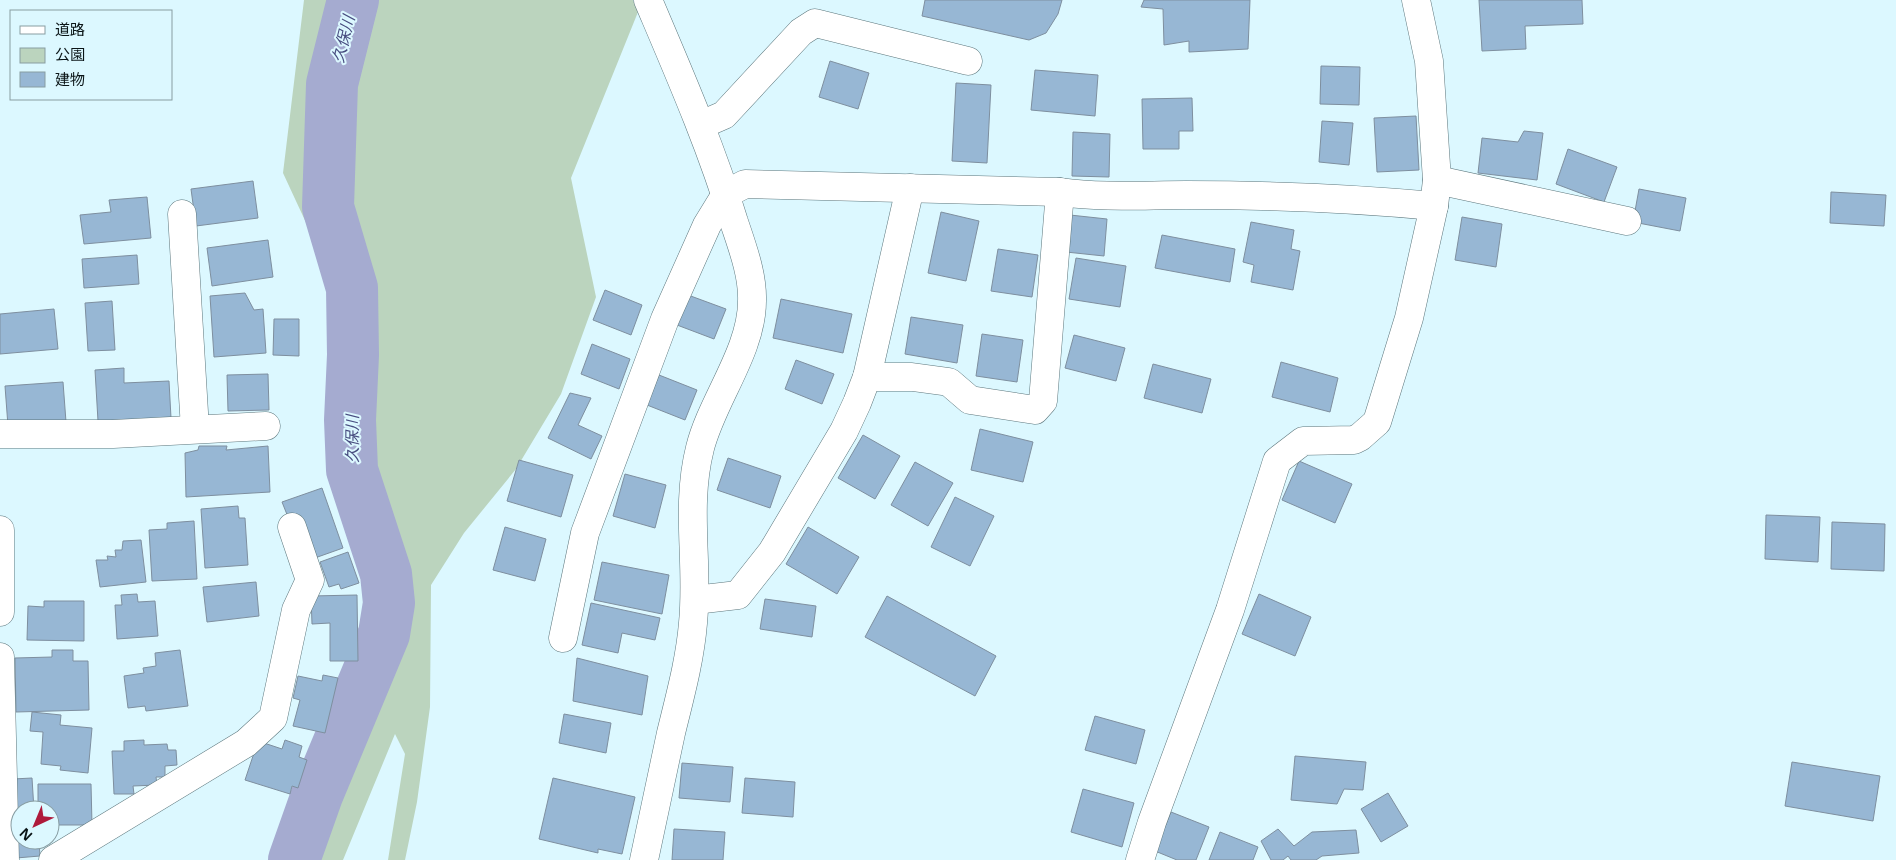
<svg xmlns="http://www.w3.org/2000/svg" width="1896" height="860" font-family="'Open Sans','Noto Sans JP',sans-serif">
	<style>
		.green { fill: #bbd4be }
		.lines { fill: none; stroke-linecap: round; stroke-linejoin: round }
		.river { stroke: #a5abd0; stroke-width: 52 }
		.building { fill: #97b7d4; stroke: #7e8f9f }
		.minor-casing { stroke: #5d777d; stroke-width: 29 }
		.minor { stroke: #fff; stroke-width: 28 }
		.labels { text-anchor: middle; stroke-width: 4; stroke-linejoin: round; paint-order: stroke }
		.water-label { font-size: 16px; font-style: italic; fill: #474c7f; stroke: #dcf8ff }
	</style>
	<rect width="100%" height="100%" fill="#dcf8ff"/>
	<!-- green -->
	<path class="green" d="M304,0h329l5,12 -67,166 25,119 -35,97 -45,75 -52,64 -33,52 -1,122 -13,95 -12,58h-17l17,-106 -10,-20 -52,126h-37l84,-198 -14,-81 -40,-99 10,-162 -31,-78 -32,-69z"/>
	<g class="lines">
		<!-- river -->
		<path class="river" d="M294,860l23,-65 67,-161 5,-31 -3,-29 -34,-104 -2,-50 3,-65 -1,-67 -24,-81 4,-123 21,-84"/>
	</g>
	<!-- building -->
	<g class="building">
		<path d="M925,0h137l-4,14 -12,19 -17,7 -107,-24z"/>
		<path d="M1144,0h106l-2,49 -59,3v-11l-25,4 -1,-36 -22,-2z"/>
		<path d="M1479,0h103l1,24 -58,2 1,23 -44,2z"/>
		<path d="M830,61l39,12 -11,36 -39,-12z"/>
		<path d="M1321,66l39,1 -1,38 -39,-1z"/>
		<path d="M1035,70l63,5 -3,41 -64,-6z"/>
		<path d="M956,83l35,2 -4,78 -35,-2z"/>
		<path d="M1192,98l1,33h-14v18h-36l-1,-50z"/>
		<path d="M1416,116l3,54 -42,2 -3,-54z"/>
		<path d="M1322,121l31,2 -4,42 -30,-3z"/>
		<path d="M1524,131l19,2 -6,47 -59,-7 4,-35 36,4z"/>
		<path d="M1073,132l37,2 -1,43 -37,-1z"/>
		<path d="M1568,149l49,18 -13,35 -48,-18z"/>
		<path d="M253,181l5,37 -62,8 -5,-37z"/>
		<path d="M1639,189l47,9 -6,33 -47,-9z"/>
		<path d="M1831,192l55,3 -2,31 -54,-3z"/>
		<path d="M147,197l4,41 -67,6 -4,-29 31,-3 -2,-12z"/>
		<path d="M941,212l38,9 -13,60 -38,-8z"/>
		<path d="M1070,215l37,4 -3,37 -38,-4z"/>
		<path d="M1462,217l40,7 -6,43 -41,-7z"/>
		<path d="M1251,222l43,8 -3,19 9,2 -7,39 -42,-8 3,-17 -11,-3z"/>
		<path d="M1162,235l73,14 -5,33 -75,-14z"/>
		<path d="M268,240l5,37 -61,9 -5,-38z"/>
		<path d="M998,249l40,6 -6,42 -41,-6z"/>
		<path d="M137,255l2,29 -55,4 -2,-29z"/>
		<path d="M1076,258l50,8 -6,41 -51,-8z"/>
		<path d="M605,290l37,15 -11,30 -38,-15z"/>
		<path d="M245,293l9,17 9,-1 3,44 -52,4 -4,-61z"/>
		<path d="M688,295l38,14 -12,30 -37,-14z"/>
		<path d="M781,299l71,15 -9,39 -70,-15z"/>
		<path d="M112,301l3,49 -27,1 -3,-48z"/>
		<path d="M54,309l4,40 -58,5v-40z"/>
		<path d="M911,317l52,8 -6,38 -52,-9z"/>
		<path d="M274,319h25v37l-26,-1z"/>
		<path d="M982,334l41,6 -6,42 -41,-6z"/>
		<path d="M1074,335l51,13 -9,33 -51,-13z"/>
		<path d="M592,344l38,15 -11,30 -38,-15z"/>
		<path d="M796,360l38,14 -12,30 -37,-15z"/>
		<path d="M1281,362l57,16 -8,34 -58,-15z"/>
		<path d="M1153,364l58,15 -9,34 -58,-15z"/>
		<path d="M124,368v15l45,-2 2,37 -73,3 -3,-51z"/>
		<path d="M268,374l1,36 -41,1 -1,-36z"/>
		<path d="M659,375l38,15 -12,30 -38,-15z"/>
		<path d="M63,382l3,40 -58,4 -3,-40z"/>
		<path d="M570,393l21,5 -13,27 24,11 -11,23 -43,-21z"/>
		<path d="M980,429l53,13 -10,40 -52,-12z"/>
		<path d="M863,435l37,21 -25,43 -37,-21z"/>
		<path d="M199,446h28l-1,4 42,-4 2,46 -84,5 -1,-44 13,-3z"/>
		<path d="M728,458l53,18 -11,32 -53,-18z"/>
		<path d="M519,460l54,15 -12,42 -54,-16z"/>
		<path d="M1299,461l53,23 -17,39 -53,-23z"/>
		<path d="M915,462l38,21 -25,43 -37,-21z"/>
		<path d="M625,474l41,11 -11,43 -42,-12z"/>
		<path d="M322,488l21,60 -31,11 -15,-45 -9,3 -6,-15z"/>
		<path d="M955,497l39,19 -24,50 -39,-19z"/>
		<path d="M238,506l1,12h6l3,47 -43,3 -4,-59z"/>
		<path d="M1766,515l54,2 -2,45 -53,-3z"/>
		<path d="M194,521l3,58 -45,2 -3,-51 18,-1v-6z"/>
		<path d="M1832,522l53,2 -1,47 -53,-2z"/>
		<path d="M505,527l41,12 -11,42 -42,-11z"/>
		<path d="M808,527l51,30 -22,37 -51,-30z"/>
		<path d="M141,540l5,42 -46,5 -4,-27h12l-1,-4 9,1 -1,-7h7l1,-9z"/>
		<path d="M348,552l11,31 -18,6 -2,-5 -10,3 -9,-25z"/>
		<path d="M602,562l67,13 -7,39 -68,-14z"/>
		<path d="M256,582l3,34 -52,6 -4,-35z"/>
		<path d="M137,594l1,8 17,-1 3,35 -41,3 -2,-34h7l-1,-10z"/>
		<path d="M1259,594l52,23 -16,39 -53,-22z"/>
		<path d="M357,595l1,66h-28v-38l-18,1 -1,-28z"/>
		<path d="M887,596l109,60 -21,40 -110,-59z"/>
		<path d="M765,599l51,7 -4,31 -52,-8z"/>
		<path d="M44,601h40v40l-57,-1 1,-34 16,1z"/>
		<path d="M591,603l69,15 -5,22 -33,-7 -4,20 -36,-8z"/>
		<path d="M52,650h21v11h15l1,49 -73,2 -1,-54 37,-1z"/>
		<path d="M180,650l8,56 -42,5 -1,-5 -17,2 -4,-32 20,-3 -1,-5 13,-2 -1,-13z"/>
		<path d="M577,658l71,18 -6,39 -69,-14z"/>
		<path d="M323,675l15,3 -13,55 -32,-7 7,-26 -7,-2 5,-22 24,5z"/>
		<path d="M32,712l29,3 -1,10 32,3 -4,45 -28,-3 1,-4 -20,-2 2,-32 -13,-1z"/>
		<path d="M564,714l47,9 -5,30 -47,-10z"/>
		<path d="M1095,716l50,14 -9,34 -51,-14z"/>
		<path d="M144,740v5l23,-1 1,6h8l1,15 -12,1v11h-9l1,8 -24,1 1,8h-20l-2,-43h12v-10z"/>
		<path d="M285,740l17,6 -3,11 8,3 -9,28 -6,-2 -2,8 -45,-14 13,-39 24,8z"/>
		<path d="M1295,756l71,6 -3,28 -19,-1 -7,15 -46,-4z"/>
		<path d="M1792,762l88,14 -7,45 -88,-15z"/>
		<path d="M682,763l51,4 -3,35 -51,-4z"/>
		<path d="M32,778l2,32h-14v24l-5,1 -2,-56z"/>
		<path d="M553,778l82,19 -13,57 -24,-5v4l-59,-14z"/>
		<path d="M745,778l50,4 -2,35 -51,-4z"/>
		<path d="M38,784h53l1,41h-42v-15h-12z"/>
		<path d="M1083,789l51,14 -12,44 -51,-15z"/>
		<path d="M1388,793l20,33 -27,16 -20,-33z"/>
		<path d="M1171,812l38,15 -13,33h-19l-22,-9z"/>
		<path d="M674,829l51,3 -2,28h-51z"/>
		<path d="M1278,829l16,17 18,-14 44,-2 3,23 -37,3 -6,4h-25l-3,-4 -5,4h-12l-10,-19z"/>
		<path d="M1220,832l38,15 -5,13h-44z"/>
		<path d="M39,841l1,15 -24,2 -1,-14z"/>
	</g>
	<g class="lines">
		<!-- minor casing -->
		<g class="minor-casing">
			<g id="minor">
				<path d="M701,125l23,-10 77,-83 14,-9 153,38"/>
				<path d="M1437,180l190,41"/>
				<path d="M182,214l13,215"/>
				<path d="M867,377h45l37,5 21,18 65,10 8,-9 17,-209"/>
				<path d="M0,434h113l153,-8"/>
				<path d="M0,530v82"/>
				<path d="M695,600l43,-5 34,-43 72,-121 13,-28 10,-26 43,-189"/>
				<path d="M563,638l22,-105 80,-214 42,-94 19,-31 19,-10 315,8c43,6 83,3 126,3 82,0 165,3 248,11"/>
				<path d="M0,657l5,203"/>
				<path d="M53,860l193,-117 27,-25 23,-108 14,-30 -18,-53"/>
				<path d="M644,860c9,-42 18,-85 27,-127 9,-37 19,-73 22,-110 6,-59 -8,-116 7,-175 12,-48 52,-97 52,-147 1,-26 -10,-55 -18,-79 -23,-76 -55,-149 -86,-222"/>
				<path d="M1140,860l12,-38 78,-212 47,-149 26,-20 51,-1 6,-3 17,-15 32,-104 25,-112 3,-26 -8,-119 -13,-61"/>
			</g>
		</g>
		<!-- minor -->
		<use href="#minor" class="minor"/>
	</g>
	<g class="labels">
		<!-- water labels -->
		<g class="water-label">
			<text transform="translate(343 39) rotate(-76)" y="6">久保川</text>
			<text transform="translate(352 439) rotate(-90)" y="6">久保川</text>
		</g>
	</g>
	<!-- legend -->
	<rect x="10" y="10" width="162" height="90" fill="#dcf8ff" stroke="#889da2"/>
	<rect x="20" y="26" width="25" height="8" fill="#ffffff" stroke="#889da2"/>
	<text x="55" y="35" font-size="15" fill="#0a1416">道路</text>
	<rect x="20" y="48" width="25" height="15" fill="#bbd4be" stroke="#889da2"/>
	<text x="55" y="60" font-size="15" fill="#0a1416">公園</text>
	<rect x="20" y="72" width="25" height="15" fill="#97b7d4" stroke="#889da2"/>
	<text x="55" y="85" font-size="15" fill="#0a1416">建物</text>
	<!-- north arrow -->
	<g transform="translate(35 825) rotate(224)"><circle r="24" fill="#dcf8ff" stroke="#889da2"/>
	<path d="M0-4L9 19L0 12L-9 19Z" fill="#ae1a3b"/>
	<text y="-8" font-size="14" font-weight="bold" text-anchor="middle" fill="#0a1416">N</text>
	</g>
</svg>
